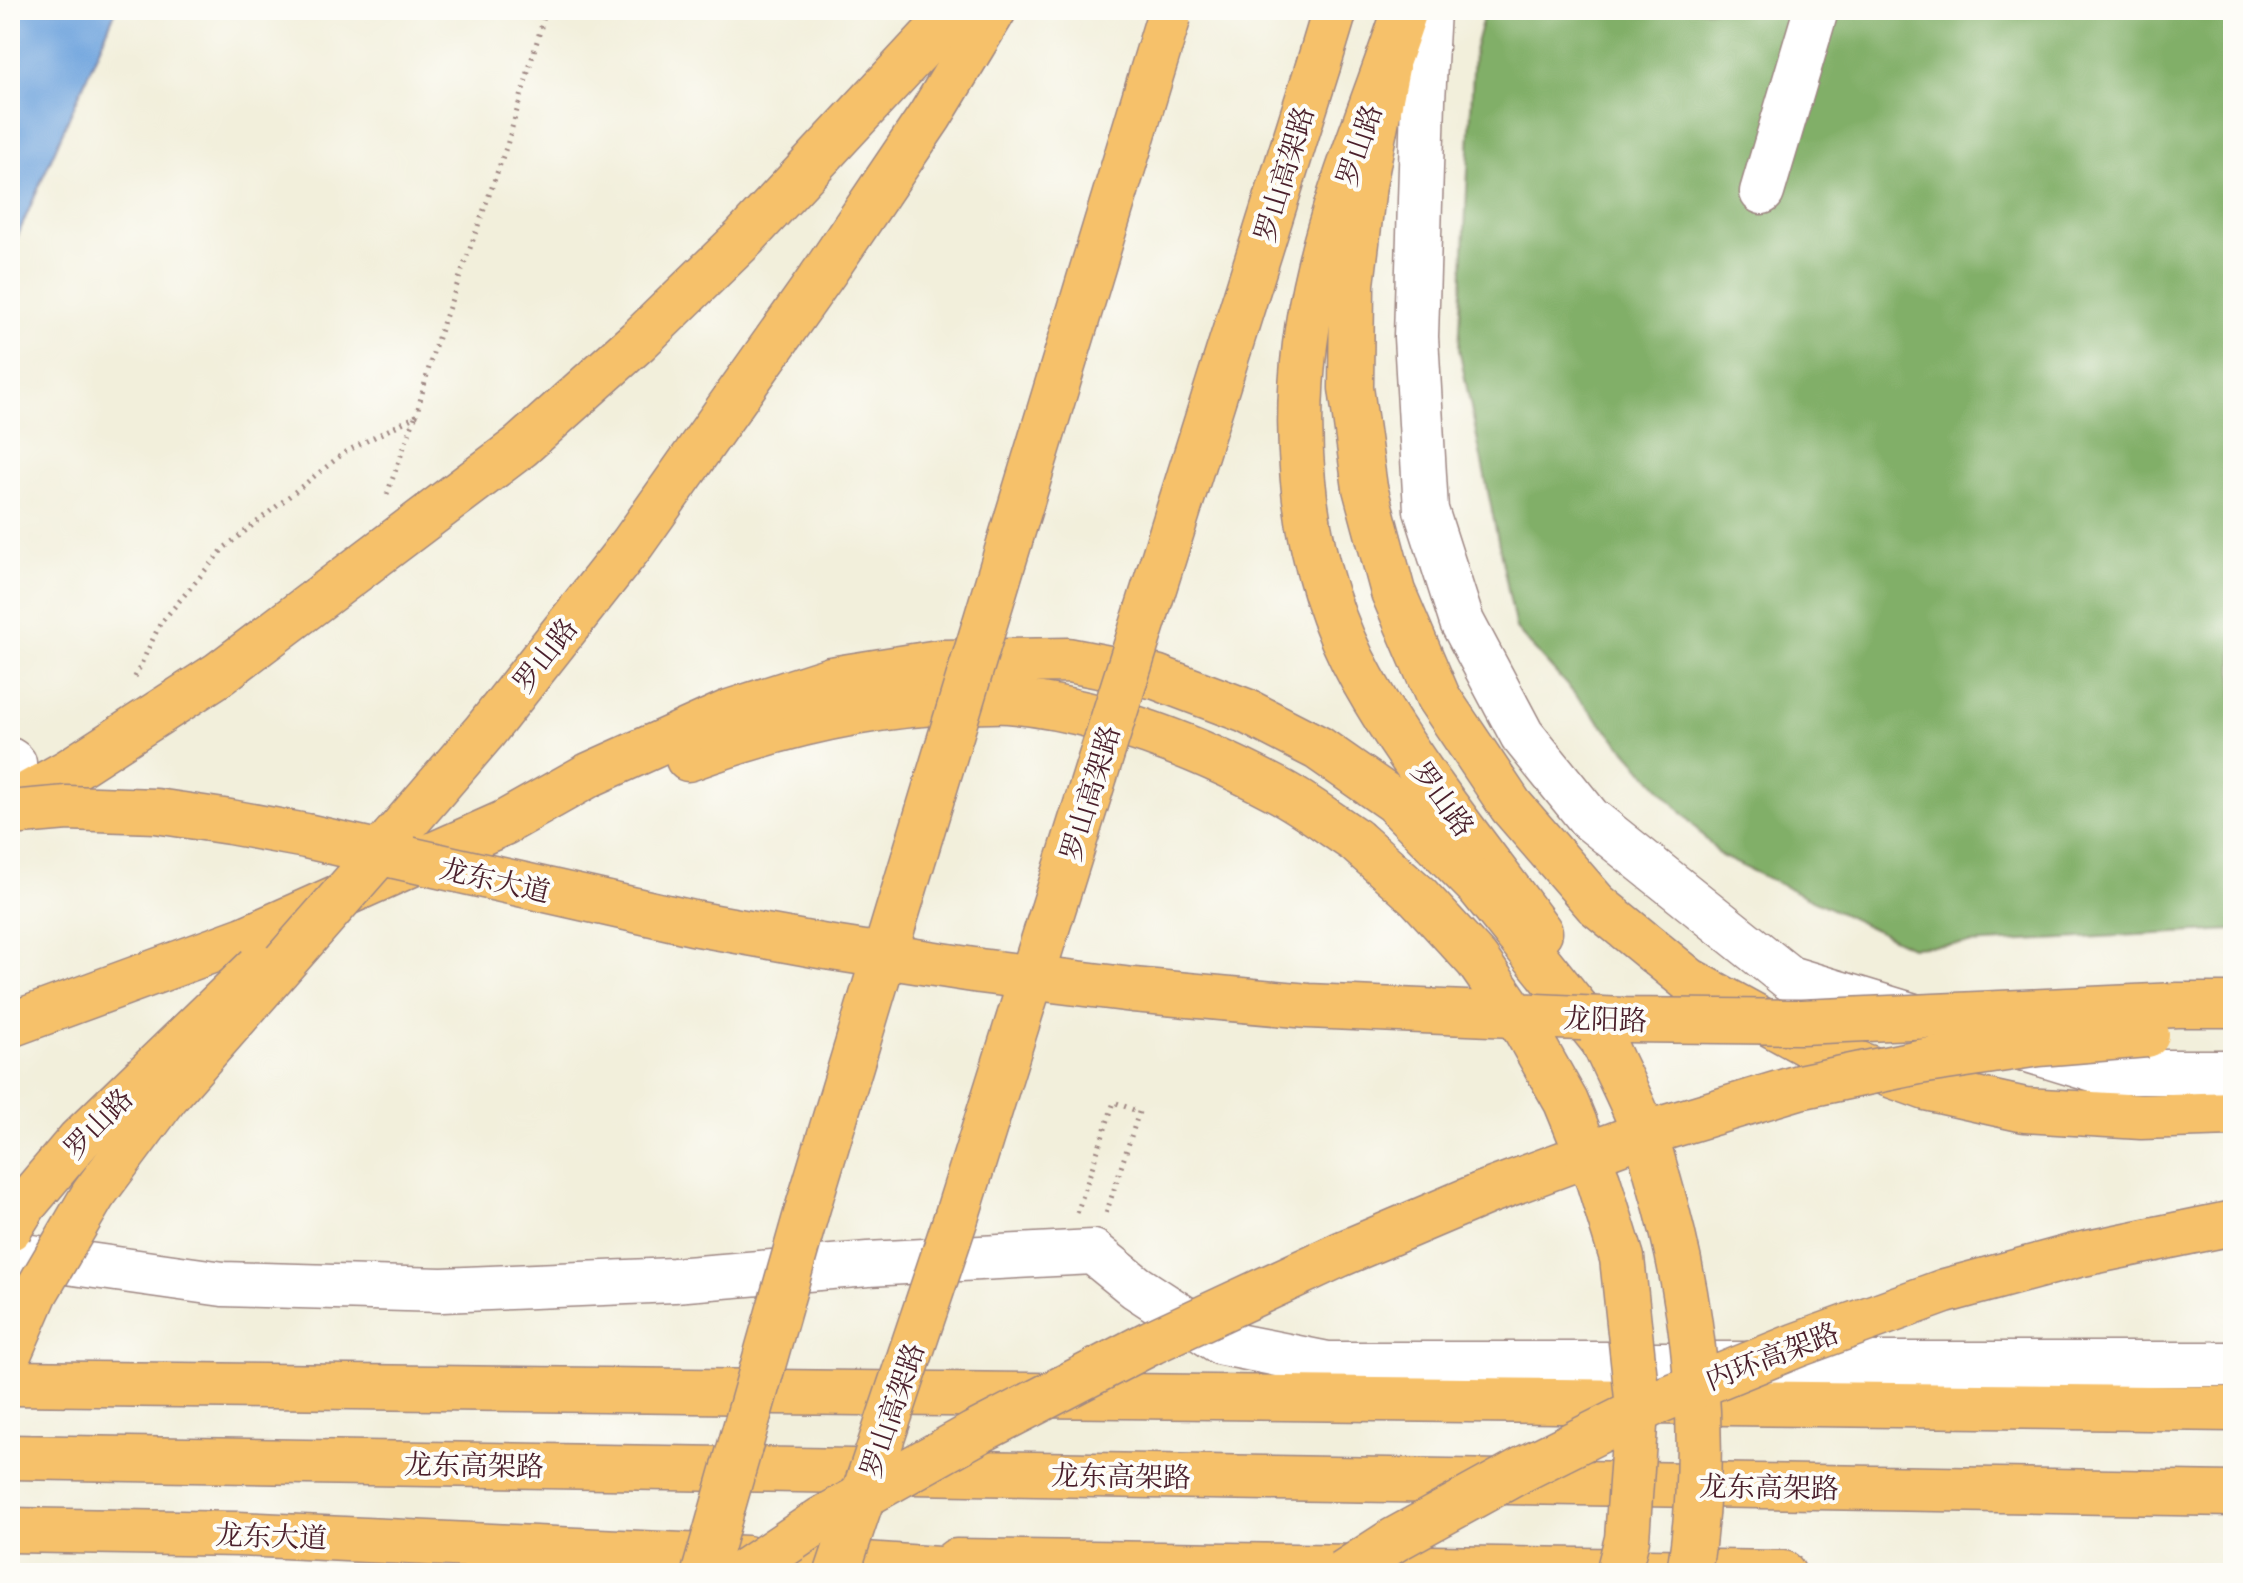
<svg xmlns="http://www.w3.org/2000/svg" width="2243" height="1583" font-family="'IM FELL Double Pica','Noto Serif SC',serif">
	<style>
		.forest { fill: #81af68; stroke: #66674a; stroke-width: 2 }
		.water { fill: #71a5de; stroke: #5e6284; stroke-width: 2 }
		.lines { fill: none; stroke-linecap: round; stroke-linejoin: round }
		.minor-casing { stroke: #9e8783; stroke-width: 47 }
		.major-casing { stroke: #9e8783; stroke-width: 47 }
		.highway-casing { stroke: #9e8783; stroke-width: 47 }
		.path { stroke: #9e8783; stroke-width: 5; stroke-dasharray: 2 6; stroke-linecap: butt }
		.minor { stroke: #fff; stroke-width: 44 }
		.major { stroke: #f6c16b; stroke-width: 44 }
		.highway { stroke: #f6c16b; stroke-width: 44 }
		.major-bridge-casing { stroke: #9e8783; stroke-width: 47; stroke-linecap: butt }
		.highway-bridge-casing { stroke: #9e8783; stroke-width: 47; stroke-linecap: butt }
		.major-bridge { stroke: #f6c16b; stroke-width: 44 }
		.highway-bridge { stroke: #f6c16b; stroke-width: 44 }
		.labels { text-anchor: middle; stroke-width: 8; stroke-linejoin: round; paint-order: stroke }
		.street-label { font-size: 28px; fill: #4a1f2b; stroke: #fdfcf7 }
	</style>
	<rect width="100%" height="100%" fill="#fdfcf7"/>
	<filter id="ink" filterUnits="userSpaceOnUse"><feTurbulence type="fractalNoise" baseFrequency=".0125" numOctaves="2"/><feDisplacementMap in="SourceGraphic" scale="16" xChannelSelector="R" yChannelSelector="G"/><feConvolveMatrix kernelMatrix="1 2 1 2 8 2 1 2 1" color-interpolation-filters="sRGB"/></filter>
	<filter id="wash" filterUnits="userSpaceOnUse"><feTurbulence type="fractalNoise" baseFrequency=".006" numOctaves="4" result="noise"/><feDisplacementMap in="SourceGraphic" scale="32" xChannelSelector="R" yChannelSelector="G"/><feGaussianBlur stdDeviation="1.8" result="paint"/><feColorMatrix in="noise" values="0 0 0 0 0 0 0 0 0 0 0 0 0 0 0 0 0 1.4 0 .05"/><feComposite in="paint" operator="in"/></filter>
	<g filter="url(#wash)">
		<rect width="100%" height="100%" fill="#f2efdb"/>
		<!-- forest -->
		<path class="forest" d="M1485,10h748v920l-322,17 -190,-91 -205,-227 -57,-280 15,-298z"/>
		<!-- water -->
		<path class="water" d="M10,10h106l-106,243z"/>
	</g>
	<g filter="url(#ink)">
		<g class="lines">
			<!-- minor casing -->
			<g class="minor-casing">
				<g id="minor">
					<path d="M1428,10l-5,90 -7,237 10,173 36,112 60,113 67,83 200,160 122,37"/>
					<path d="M1762,192l54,-182"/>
					<path d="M10,760l4,3 -4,2"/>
					<path d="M2015,1046l85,26h133"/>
					<path d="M10,1254l213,30 219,6 232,-10 194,-16 225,-12 43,35 86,56 106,21h905"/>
				</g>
			</g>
			<!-- major casing -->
			<g class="major-casing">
				<g id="major">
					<path d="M1405,10c-28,86 -65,170 -86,258 -33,136 -25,288 44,412 49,87 118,171 177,252"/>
					<path d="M393,838l92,-107 148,-188 193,-273 104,-154 64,-106"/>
					<path d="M10,1530l228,4 509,24"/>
					<path d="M956,1561l827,12"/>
				</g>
			</g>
			<!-- highway casing -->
			<g class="highway-casing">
				<g id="highway">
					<path d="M1319,63l16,-53"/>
					<path d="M1387,67l-23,118 -12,99 -1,104 14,100 28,104 45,105 73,109 85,98 93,76 123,67 114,41 99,22 116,7 92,-3"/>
					<path d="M688,759c88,-32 179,-55 272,-57 16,0 33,-2 49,-1 94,9 186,45 269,89 27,14 51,33 77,50"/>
					<path d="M10,804l59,-33 150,-97 302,-228 117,-105 106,-103 212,-228"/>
					<path d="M10,1025l234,-86 260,-116 85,-48 140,-63 102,-33 108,-17 129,-2 88,17 90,34 72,37 76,53 85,86 124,154"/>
					<path d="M10,1383l2223,26"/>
					<path d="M10,1457l2223,37"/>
					<path d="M820,1561l178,12"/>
				</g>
			</g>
			<!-- path -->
			<g class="path">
				<path d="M387,494l28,-77"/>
				<path d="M135,677l25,-53 64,-76 121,-96 71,-36 18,-67 73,-204 39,-135"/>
				<path d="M1077,1213l37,-111 25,10 -34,105"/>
			</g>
			<!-- minor -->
			<use href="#minor" class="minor"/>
			<!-- major -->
			<use href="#major" class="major"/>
			<!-- highway -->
			<use href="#highway" class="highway"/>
			<!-- major-bridge casing -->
			<g class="major-bridge-casing">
				<g id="major-bridge">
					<path d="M10,813l57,-5 89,3 74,11 76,14 387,87 133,24 154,24 153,19 175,16 317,14 176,2 376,-17h56"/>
					<path d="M1603,1041c13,30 29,59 40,89 7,17 11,35 16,52 37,126 51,261 30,391"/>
					<path d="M10,1228l15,-24 54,-64 179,-173"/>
					<path d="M742,1573l80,-54 152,-85 178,-92 187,-87 146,-62 155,-58 159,-48 120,-25 120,-18 108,-9"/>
				</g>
			</g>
			<!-- highway-bridge casing -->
			<g class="highway-bridge-casing">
				<g id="highway-bridge">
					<path d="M1355,840l63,56 59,64 48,69 41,73 32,78 24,78 15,140 -10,141 -9,34"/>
					<path d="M10,1352l26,-60 57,-97 73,-98 227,-259"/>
					<path d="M704,1573l104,-366 361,-1191"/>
					<path d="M837,1573l120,-358 362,-1152"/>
					<path d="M1343,1573l51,-33 129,-71 134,-67 140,-57 148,-54 133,-36 155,-32"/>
				</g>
			</g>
			<!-- major-bridge -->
			<use href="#major-bridge" class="major-bridge"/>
			<!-- highway-bridge -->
			<use href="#highway-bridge" class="highway-bridge"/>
		</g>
	</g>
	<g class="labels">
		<!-- street labels -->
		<g class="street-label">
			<text transform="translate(1359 145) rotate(-71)" y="10">罗山路</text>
			<text transform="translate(1284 174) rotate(-73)" y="10">罗山高架路</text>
			<text transform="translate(545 655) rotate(-52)" y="10">罗山路</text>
			<text transform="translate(1090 793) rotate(-73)" y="10">罗山高架路</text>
			<text transform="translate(1443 799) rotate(54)" y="10">罗山路</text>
			<text transform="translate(495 880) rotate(13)" y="10">龙东大道</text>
			<text transform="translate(1605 1019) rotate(2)" y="10">龙阳路</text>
			<text transform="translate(98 1123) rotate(-46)" y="10">罗山路</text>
			<text transform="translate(1772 1356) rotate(-21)" y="10">内环高架路</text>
			<text transform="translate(892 1410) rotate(-71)" y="10">罗山高架路</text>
			<text transform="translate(474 1465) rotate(1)" y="10">龙东高架路</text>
			<text transform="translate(1121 1476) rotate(1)" y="10">龙东高架路</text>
			<text transform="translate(1769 1487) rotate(1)" y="10">龙东高架路</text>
			<text transform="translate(271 1536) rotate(2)" y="10">龙东大道</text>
		</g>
	</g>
	<!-- margin -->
	<rect width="2243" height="1583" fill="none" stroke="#fdfcf7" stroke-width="40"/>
</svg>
